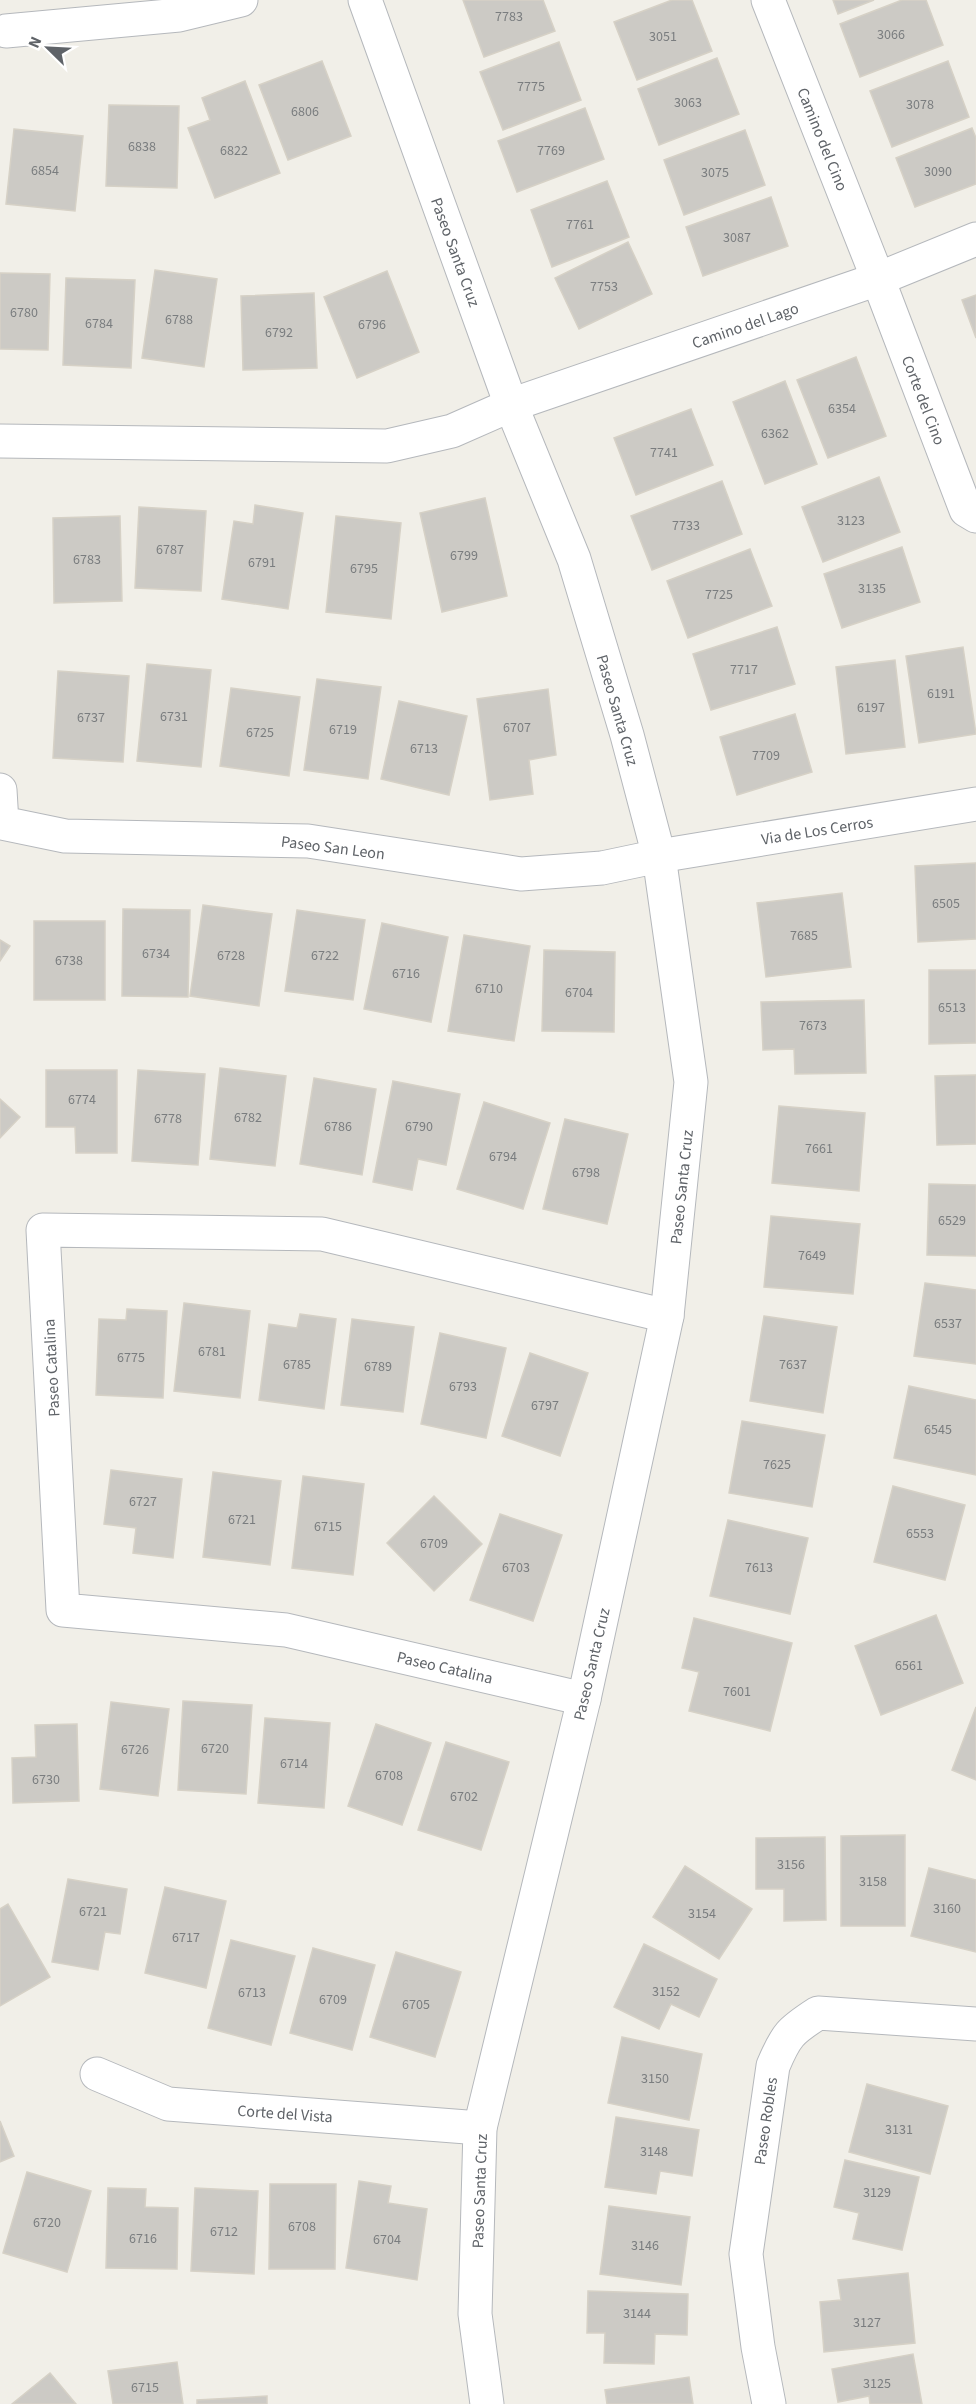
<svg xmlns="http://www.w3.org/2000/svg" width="976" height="2404" font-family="'Source Sans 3',sans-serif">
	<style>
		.building { fill: #cccac5; stroke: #d6d1c6; stroke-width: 1.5 }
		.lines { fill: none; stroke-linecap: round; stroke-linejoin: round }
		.minor-casing { stroke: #b5b8bc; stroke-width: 35 }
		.minor { stroke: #fff; stroke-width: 33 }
		.labels { text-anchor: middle; stroke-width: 5; stroke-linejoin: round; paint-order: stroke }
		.number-label { font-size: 14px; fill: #7a7d7f }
		.street-label { font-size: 16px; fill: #5f6368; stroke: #fff }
	</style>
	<rect width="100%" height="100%" fill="#f1efe8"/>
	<!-- building -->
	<g class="building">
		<path d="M463,0h80l12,31 -71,26z"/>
		<path d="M672,0h20l20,51 -75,29 -23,-58z"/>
		<path d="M833,0h41l-36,14z"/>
		<path d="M902,0h24l17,45 -83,32 -20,-53z"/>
		<path d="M559,42l22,58 -78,30 -23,-58z"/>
		<path d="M717,58l22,56 -80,31 -21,-56z"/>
		<path d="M322,61l29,75 -63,24 -29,-75z"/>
		<path d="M948,61l21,56 -77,30 -22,-56z"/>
		<path d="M245,81l35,92 -65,25 -27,-70 22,-8 -8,-22z"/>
		<path d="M109,105l70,1 -2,82 -71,-2z"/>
		<path d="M585,108l19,51 -87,33 -19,-51z"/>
		<path d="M972,128l4,10v46l-61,23 -19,-49z"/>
		<path d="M14,129l69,7 -8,75 -69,-7z"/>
		<path d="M745,130l20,55 -81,30 -20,-55z"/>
		<path d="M607,181l22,56 -77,30 -21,-57z"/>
		<path d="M771,197l17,49 -85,30 -17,-49z"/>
		<path d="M628,242l24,52 -73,35 -24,-51z"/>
		<path d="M155,270l62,9 -13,88 -62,-9z"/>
		<path d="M387,271l32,81 -62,26 -33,-81z"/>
		<path d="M0,273l50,1 -2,76 -48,-1z"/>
		<path d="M66,278l69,2 -4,88 -68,-3z"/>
		<path d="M314,293l3,75 -74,2 -2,-74z"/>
		<path d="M976,295v43l-14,-38z"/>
		<path d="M856,357l30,79 -58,22 -31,-78z"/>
		<path d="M785,381l32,83 -52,20 -32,-82z"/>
		<path d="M691,409l22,56 -77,30 -22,-57z"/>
		<path d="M879,477l21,55 -77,30 -21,-55z"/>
		<path d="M722,481l20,53 -90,36 -21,-54z"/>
		<path d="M485,498l22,98 -65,16 -22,-99z"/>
		<path d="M255,505l48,8 -15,96 -66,-10 12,-78 19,3z"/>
		<path d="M139,507l67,4 -5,80 -66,-3z"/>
		<path d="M120,516l2,85 -68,2 -1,-85z"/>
		<path d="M336,516l65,7 -10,96 -65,-7z"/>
		<path d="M902,547l18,55 -78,26 -18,-54z"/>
		<path d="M750,549l22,57 -84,32 -21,-57z"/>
		<path d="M777,627l18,57 -84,26 -18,-56z"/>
		<path d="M963,647l13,87 -57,9 -13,-87z"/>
		<path d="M895,660l10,87 -59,7 -10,-87z"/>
		<path d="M147,664l64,6 -10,97 -64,-6z"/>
		<path d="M58,671l71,5 -6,86 -70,-4z"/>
		<path d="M317,679l64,8 -13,92 -64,-9z"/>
		<path d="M231,688l69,9 -11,79 -69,-10z"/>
		<path d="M548,689l8,66 -27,5 4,34 -43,6 -13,-101z"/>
		<path d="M399,701l68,15 -18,79 -68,-16z"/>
		<path d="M795,714l17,58 -75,23 -17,-58z"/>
		<path d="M976,863v76l-58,3 -3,-76z"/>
		<path d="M842,893l9,74 -85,10 -9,-74z"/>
		<path d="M203,905l69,9 -13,92 -69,-10z"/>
		<path d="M123,909l67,1 -2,87 -66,-1z"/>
		<path d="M297,910l68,10 -12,80 -68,-9z"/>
		<rect x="34" y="921" width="71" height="79"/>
		<path d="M382,923l66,14 -17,85 -67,-13z"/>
		<path d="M464,935l66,11 -16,95 -66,-10z"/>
		<path d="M0,940l10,6 -10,15z"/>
		<path d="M544,950l71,2 -1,80 -72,-1z"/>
		<path d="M929,970h47v73l-47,1z"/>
		<path d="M864,1000l2,73 -71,1 -1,-25 -31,1 -2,-48z"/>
		<path d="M220,1068l66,8 -11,90 -65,-7z"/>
		<path d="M46,1070h71v83h-41l-1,-26h-29z"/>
		<path d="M138,1070l67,4 -7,91 -66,-4z"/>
		<path d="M976,1075v69l-39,1 -2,-69z"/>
		<path d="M314,1078l62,11 -14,86 -62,-11z"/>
		<path d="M393,1081l67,13 -14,71 -28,-6 -6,31 -39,-8z"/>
		<path d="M0,1099l20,18 -20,21z"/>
		<path d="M484,1102l66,21 -27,86 -66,-20z"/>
		<path d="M779,1106l86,7 -6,78 -87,-8z"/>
		<path d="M565,1119l63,15 -21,90 -64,-15z"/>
		<path d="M929,1184l47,1v71l-49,-1z"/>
		<path d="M771,1216l89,8 -7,70 -89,-7z"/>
		<path d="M925,1283l51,7v74l-62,-8z"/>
		<path d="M184,1303l66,8 -10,87 -66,-7z"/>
		<path d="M127,1309l40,2 -4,87 -67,-3 3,-76 27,1z"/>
		<path d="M300,1314l36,5 -12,90 -65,-9 10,-76 28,4z"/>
		<path d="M764,1316l73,11 -14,86 -73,-12z"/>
		<path d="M352,1319l62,8 -11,85 -62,-7z"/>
		<path d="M440,1333l66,15 -20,90 -65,-14z"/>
		<path d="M530,1353l58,20 -28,83 -58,-20z"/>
		<path d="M909,1386l67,14v75l-82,-17z"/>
		<path d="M742,1421l83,14 -13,72 -83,-14z"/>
		<path d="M111,1470l71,9 -9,79 -40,-5 3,-25 -32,-4z"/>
		<path d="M213,1472l68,9 -11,84 -67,-8z"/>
		<path d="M303,1476l61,8 -11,91 -61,-7z"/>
		<path d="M893,1486l72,19 -20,75 -71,-18z"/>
		<path d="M434,1496l48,48 -48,47 -47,-48z"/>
		<path d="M500,1514l62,21 -29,86 -63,-21z"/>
		<path d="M728,1520l80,18 -18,76 -80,-18z"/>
		<path d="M936,1615l27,68 -82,32 -26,-69z"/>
		<path d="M694,1618l98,25 -22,88 -81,-20 10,-39 -17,-4z"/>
		<path d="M183,1701l69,4 -6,89 -68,-4z"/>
		<path d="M111,1702l58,7 -11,87 -58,-7z"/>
		<path d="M976,1707v73l-24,-10z"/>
		<path d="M265,1718l65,5 -6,85 -66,-5z"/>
		<path d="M77,1724l2,77 -66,2 -1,-45 24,-1 -1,-32z"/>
		<path d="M376,1724l55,19 -29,82 -54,-19z"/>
		<path d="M446,1742l63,20 -28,88 -63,-20z"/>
		<path d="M905,1835v91h-64v-90z"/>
		<path d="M825,1837l1,83 -42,1v-32h-28v-51z"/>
		<path d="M685,1866l67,43 -33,50 -66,-42z"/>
		<path d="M929,1868l47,12v72l-65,-16z"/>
		<path d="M68,1879l59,10 -7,45 -15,-2 -7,38 -46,-8z"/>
		<path d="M165,1887l61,14 -20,87 -61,-15z"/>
		<path d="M8,1904l42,73 -50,29v-97z"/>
		<path d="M231,1940l64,16 -24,89 -63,-17z"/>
		<path d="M644,1944l73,35 -18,38 -28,-13 -12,25 -45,-22z"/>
		<path d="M313,1948l62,17 -23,85 -62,-17z"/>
		<path d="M396,1952l65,20 -26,85 -65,-20z"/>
		<path d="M622,2037l80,17 -13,66 -81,-17z"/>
		<path d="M867,2084l81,22 -18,68 -81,-22z"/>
		<path d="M616,2117l83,13 -7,46 -32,-5 -4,23 -51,-7z"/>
		<path d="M0,2121l14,35 -14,6z"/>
		<path d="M845,2160l74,17 -17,73 -49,-11 6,-26 -25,-6z"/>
		<path d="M27,2172l64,19 -24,81 -64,-19z"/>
		<path d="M359,2181l32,5 -3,17 39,6 -10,71 -71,-12z"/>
		<path d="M270,2184h66l-1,85h-66z"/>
		<path d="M108,2188l38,1 -1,18 33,1 -1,61 -71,-1z"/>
		<path d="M195,2188l63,3 -4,83 -63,-3z"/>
		<path d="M609,2206l81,11 -9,68 -81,-11z"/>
		<path d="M908,2273l7,70 -91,9 -4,-50 21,-2 -3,-20z"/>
		<path d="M588,2291l100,3 -1,41 -32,-1 -1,30 -50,-1 1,-30h-18z"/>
		<path d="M913,2354l9,50h-52l-1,-8 -31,6 -6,-33z"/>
		<path d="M177,2362l6,42h-70l-5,-33z"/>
		<path d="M50,2373l26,31h-64z"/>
		<path d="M689,2377l4,27h-86l-2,-14z"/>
		<path d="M267,2396v8h-70v-4z"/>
	</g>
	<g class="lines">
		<!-- minor casing -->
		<g class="minor-casing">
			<g id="minor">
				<path d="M365,0l146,405 63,154 53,176 32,121 32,226 -24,234 -83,383 -104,429 -5,186 12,90"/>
				<path d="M768,0l110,279 88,231 10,6"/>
				<path d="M6,31l173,-16 62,-15"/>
				<path d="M0,441l387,5 65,-15 59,-26 367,-126 98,-40"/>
				<path d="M0,790l2,33 63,13 243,5 213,33 81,-6 57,-12 317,-52"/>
				<path d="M584,1699l-298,-69 -223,-20 -20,-380 279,4 345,82"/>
				<path d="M97,2074l71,30 312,24"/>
				<path d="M769,2404l-11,-57 -12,-93 27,-188c13,-31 17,-35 45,-53l158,11"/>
			</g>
		</g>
		<!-- minor -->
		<use href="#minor" class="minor"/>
	</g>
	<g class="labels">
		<!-- number labels -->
		<g class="number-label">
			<text x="509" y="21">7783</text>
			<text x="891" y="39">3066</text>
			<text x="663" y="41">3051</text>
			<text x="531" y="91">7775</text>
			<text x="688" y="107">3063</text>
			<text x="920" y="109">3078</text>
			<text x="305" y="116">6806</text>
			<text x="142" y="151">6838</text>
			<text x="234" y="155">6822</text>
			<text x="551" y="155">7769</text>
			<text x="45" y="175">6854</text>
			<text x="938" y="176">3090</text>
			<text x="715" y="177">3075</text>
			<text x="580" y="229">7761</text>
			<text x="737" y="242">3087</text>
			<text x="604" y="291">7753</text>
			<text x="24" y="317">6780</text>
			<text x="179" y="324">6788</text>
			<text x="99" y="328">6784</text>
			<text x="372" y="329">6796</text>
			<text x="279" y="337">6792</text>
			<text x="842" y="413">6354</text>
			<text x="775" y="438">6362</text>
			<text x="664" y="457">7741</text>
			<text x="851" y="525">3123</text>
			<text x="686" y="530">7733</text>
			<text x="170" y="554">6787</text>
			<text x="464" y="560">6799</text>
			<text x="87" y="564">6783</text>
			<text x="262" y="567">6791</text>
			<text x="364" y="573">6795</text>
			<text x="872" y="593">3135</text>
			<text x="719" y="599">7725</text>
			<text x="744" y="674">7717</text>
			<text x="941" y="698">6191</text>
			<text x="871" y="712">6197</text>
			<text x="174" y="721">6731</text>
			<text x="91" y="722">6737</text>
			<text x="517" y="732">6707</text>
			<text x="343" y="734">6719</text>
			<text x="260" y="737">6725</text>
			<text x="424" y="753">6713</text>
			<text x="766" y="760">7709</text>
			<text x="946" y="908">6505</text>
			<text x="804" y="940">7685</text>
			<text x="156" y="958">6734</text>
			<text x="231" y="960">6728</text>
			<text x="325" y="960">6722</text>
			<text x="69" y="965">6738</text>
			<text x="406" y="978">6716</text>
			<text x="489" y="993">6710</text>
			<text x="579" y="997">6704</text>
			<text x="952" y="1012">6513</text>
			<text x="813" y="1030">7673</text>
			<text x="82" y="1104">6774</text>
			<text x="248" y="1122">6782</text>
			<text x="168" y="1123">6778</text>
			<text x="338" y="1131">6786</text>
			<text x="419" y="1131">6790</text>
			<text x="819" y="1153">7661</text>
			<text x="503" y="1161">6794</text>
			<text x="586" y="1177">6798</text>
			<text x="952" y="1225">6529</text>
			<text x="812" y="1260">7649</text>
			<text x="948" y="1328">6537</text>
			<text x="212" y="1356">6781</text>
			<text x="131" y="1362">6775</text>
			<text x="297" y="1369">6785</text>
			<text x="793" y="1369">7637</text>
			<text x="378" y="1371">6789</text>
			<text x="463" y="1391">6793</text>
			<text x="545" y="1410">6797</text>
			<text x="938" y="1434">6545</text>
			<text x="777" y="1469">7625</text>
			<text x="143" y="1506">6727</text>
			<text x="242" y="1524">6721</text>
			<text x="328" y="1531">6715</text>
			<text x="920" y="1538">6553</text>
			<text x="434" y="1548">6709</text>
			<text x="516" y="1572">6703</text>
			<text x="759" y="1572">7613</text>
			<text x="909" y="1670">6561</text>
			<text x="737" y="1696">7601</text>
			<text x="215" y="1753">6720</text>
			<text x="135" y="1754">6726</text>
			<text x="294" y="1768">6714</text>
			<text x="389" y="1780">6708</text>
			<text x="46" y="1784">6730</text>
			<text x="464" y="1801">6702</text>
			<text x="791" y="1869">3156</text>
			<text x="873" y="1886">3158</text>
			<text x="947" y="1913">3160</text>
			<text x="93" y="1916">6721</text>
			<text x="702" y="1918">3154</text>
			<text x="186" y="1942">6717</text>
			<text x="666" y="1996">3152</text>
			<text x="252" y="1997">6713</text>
			<text x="333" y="2004">6709</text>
			<text x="416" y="2009">6705</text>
			<text x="655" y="2083">3150</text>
			<text x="899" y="2134">3131</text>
			<text x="654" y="2156">3148</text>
			<text x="877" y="2197">3129</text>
			<text x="47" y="2227">6720</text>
			<text x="302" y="2231">6708</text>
			<text x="224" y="2236">6712</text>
			<text x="143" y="2243">6716</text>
			<text x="387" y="2244">6704</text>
			<text x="645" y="2250">3146</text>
			<text x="637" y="2318">3144</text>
			<text x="867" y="2327">3127</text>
			<text x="877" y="2388">3125</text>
			<text x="145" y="2392">6715</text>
		</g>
		<!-- street labels -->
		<g class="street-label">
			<text transform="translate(823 139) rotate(68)" y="6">Camino del Cino</text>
			<text transform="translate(456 252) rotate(70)" y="6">Paseo Santa Cruz</text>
			<text transform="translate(745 325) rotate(-19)" y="6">Camino del Lago</text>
			<text transform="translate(924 400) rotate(69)" y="6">Corte del Cino</text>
			<text transform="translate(618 710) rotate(74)" y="6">Paseo Santa Cruz</text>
			<text transform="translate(817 830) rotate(-9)" y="6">Via de Los Cerros</text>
			<text transform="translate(333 847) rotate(7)" y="6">Paseo San Leon</text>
			<text transform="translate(681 1187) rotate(-84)" y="6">Paseo Santa Cruz</text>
			<text transform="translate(51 1368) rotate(-93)" y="6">Paseo Catalina</text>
			<text transform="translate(591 1664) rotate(-77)" y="6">Paseo Santa Cruz</text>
			<text transform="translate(445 1667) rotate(13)" y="6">Paseo Catalina</text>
			<text transform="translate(285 2113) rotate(4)" y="6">Corte del Vista</text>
			<text transform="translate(765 2121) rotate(-82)" y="6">Paseo Robles</text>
			<text transform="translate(479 2191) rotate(-88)" y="6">Paseo Santa Cruz</text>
		</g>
	</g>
	<!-- north arrow -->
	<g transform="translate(48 48) rotate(294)" stroke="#ffffff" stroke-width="4.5" paint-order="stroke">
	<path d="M0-4.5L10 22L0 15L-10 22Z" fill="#5f6368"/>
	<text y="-9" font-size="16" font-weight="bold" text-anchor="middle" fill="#5f6368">N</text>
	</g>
</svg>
